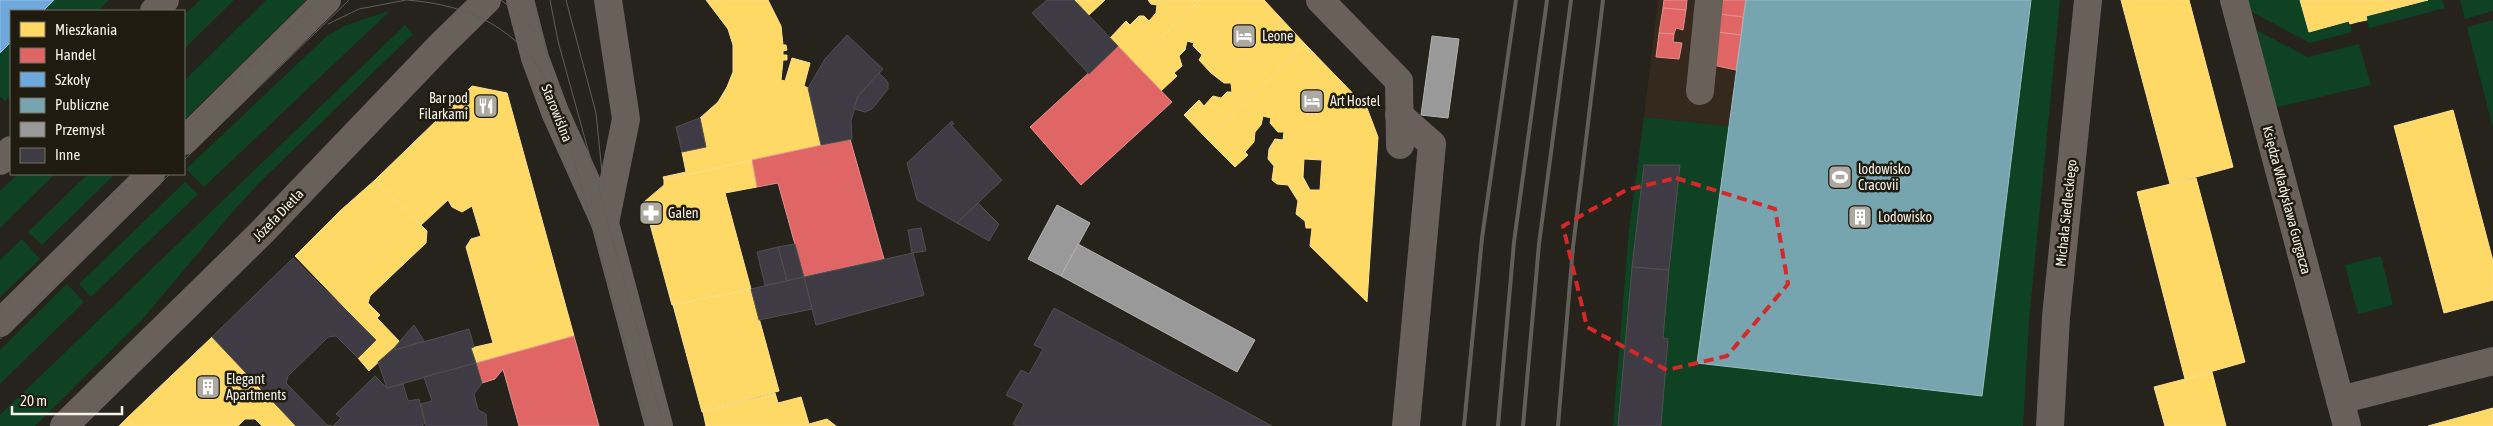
<svg xmlns="http://www.w3.org/2000/svg" width="2493" height="426" font-family="'Asap Condensed',sans-serif">
	<style>
		.commercial { fill: #35281d }
		.green { fill: #0f4123 }
		.homes { fill: #ffd966; stroke: #fce08d; fill-rule: evenodd }
		.shops { fill: #e06666; stroke: #e6908d }
		.schools { fill: #6fa8dc; stroke: #97bee0 }
		.public { fill: #76a5af; stroke: #9cbcc0 }
		.industry { fill: #999; stroke: #b4b3b1 }
		.building { fill: #3e3b44; stroke: #51504e }
		.lines { fill: none; stroke-linecap: round; stroke-linejoin: round }
		.minor { stroke: #696059; stroke-width: 28 }
		.tram { stroke: #615e58; stroke-width: 1 }
		.rail { stroke: #615e58; stroke-width: 4 }
		.marked { fill: none; stroke: #d62828; stroke-width: 4; stroke-dasharray: 10 6; stroke-linejoin: round }
		.labels { text-anchor: middle; stroke-width: 5; stroke-linejoin: round; paint-order: stroke }
		.poi-label { font-size: 14px; fill: #f4f1e9; stroke: #1f1b0f; text-anchor: start }
		.street-label { font-size: 14px; fill: #f4f1e9; stroke: #1f1b0f }
	</style>
	<rect width="100%" height="100%" fill="#25231c"/>
	<!-- commercial -->
	<path class="commercial" d="M1658,0h88l-17,126 -85,-9z"/>
	<!-- green -->
	<g class="green">
		<path d="M54,0h55l-11,11h-55z"/>
		<path d="M200,0h34l-50,49v-34z"/>
		<path d="M266,0h40l-122,120v-39z"/>
		<path d="M1746,0h314l-31,321 -6,105h-410l16,-197 15,-112 85,9z"/>
		<path d="M2247,0h53l9,31 40,-10 3,11 -42,11 -60,-32z"/>
		<path d="M2428,0h14l3,8 -76,20 -3,-12z"/>
		<path d="M2460,0h33v11l-28,8z"/>
		<path d="M391,10l-187,177 -18,-18 141,-133 17,-10z"/>
		<path d="M2493,20v108l-26,-101z"/>
		<path d="M405,25l8,9 -152,147 -26,28 -94,112 -106,105h-35v-11z"/>
		<path d="M2252,28l56,29 51,-13 12,41 -98,23z"/>
		<path d="M11,42v53l-6,6 -5,-4v-44z"/>
		<path d="M18,174h37l-55,54v-37z"/>
		<path d="M88,174h27l-73,71 -14,-13z"/>
		<path d="M185,182l13,12 -107,103 -12,-13z"/>
		<path d="M22,239l18,20 -40,38v-37z"/>
		<path d="M2381,256l12,49 -35,9 -13,-49z"/>
		<path d="M67,284l17,18 -84,82v-34z"/>
	</g>
	<!-- homes -->
	<g class="homes">
		<path d="M706,0h62l13,26 2,19h3l1,5 -4,1v4h4v5h-4l-2,20 4,1 7,-23 18,5 -6,23 4,2 13,57 -157,35 -1,-3 23,-5 -4,-20 24,-5 -6,-29 18,-16 9,-15 6,-15v-27l-5,-16z"/>
		<path d="M1074,0h31l-16,15z"/>
		<path d="M1148,0h52l-66,64 -24,-26 16,-17 4,4 9,-9h5l5,5 7,-8 1,-8 -6,-1z"/>
		<path d="M1200,0h64l41,44 -98,95 -23,-24 15,-15 5,6 9,-10 8,2 6,-6h5l-1,-9h-7l-13,-10 -12,-13 3,-5 -9,-9 1,-3 -7,-2 -2,9 -6,6 3,10 -8,7 3,3 -16,15 -27,-27z"/>
		<path d="M2121,0h68l44,167 -63,17z"/>
		<path d="M2300,0h128l-62,16 1,4 -10,2 -7,2 -1,-3 -40,11z"/>
		<path d="M1305,44l62,64 11,29 -11,165 -57,-56 2,-18h-6l-1,-7 -9,-7 2,-13 -10,-16 -11,-1 -5,-4 2,-14 -6,-7 1,-10 6,-10 8,1 1,-8h-6l-8,-9 1,-5 -8,-2 -2,9 -6,7 -1,10 -9,10 3,3 -13,12 -28,-28zM1304,159l18,1 -2,30h-10l-7,-13z"/>
		<path d="M472,86l35,7 67,243 -98,27 -5,-15 22,-5 -27,-96 5,-8 10,-3 -9,-30 -10,6 -10,-5 -4,-7 -28,26 -45,-46z"/>
		<path d="M2453,110l40,151v39l-49,13 -50,-187z"/>
		<path d="M752,160l5,27 -32,6 26,96 -79,16 -28,-103 20,-17v-5z"/>
		<path d="M2196,178l49,184 -60,17 -48,-187z"/>
		<path d="M375,180l52,51 -1,12 -56,53 -2,7 12,12 -3,3 23,24 -31,29 -11,-13 18,-18 -81,-84 46,-46z"/>
		<path d="M751,289l28,102 -77,21 -29,-107z"/>
		<path d="M212,337l84,89h-34l-7,-7h-10l-7,7h-103l-8,-8z"/>
		<path d="M2212,372l14,54h-61l-11,-39z"/>
		<path d="M775,393l3,10 23,-6 8,27 18,-5 9,7h-130l-3,-14z"/>
		<path d="M2493,408v18h-65z"/>
		<path d="M127,418l8,8h-16z"/>
	</g>
	<!-- shops -->
	<g class="shops">
		<path d="M1664,0h23l-1,10 -23,-2z"/>
		<path d="M1721,0h25l-3,17 -24,-3z"/>
		<path d="M1663,8l23,2 -3,20 -7,-2 -2,6 -15,-1z"/>
		<path d="M1719,14l24,3 -2,18 -24,-3z"/>
		<path d="M1717,32l24,3 -5,35 -23,-5z"/>
		<path d="M1659,33l15,1 -1,8 9,1 -3,16 -23,-2z"/>
		<path d="M1118,46l54,56 -91,83 -51,-58z"/>
		<path d="M850,139l34,120 -80,18 -26,-94 -21,4 -5,-27z"/>
		<path d="M574,336l25,90h-80l-16,-57 -8,10 -13,4 -6,-20z"/>
	</g>
	<!-- schools -->
	<path class="schools" d="M0,0h54l-11,11h-32v31l-11,11z"/>
	<!-- public -->
	<path class="public" d="M1746,0h285l-49,396 -285,-33z"/>
	<!-- industry -->
	<g class="industry">
		<path d="M1432,36l27,3 -11,79 -27,-3z"/>
		<path d="M1057,205l33,18 -29,53 -33,-17z"/>
		<path d="M1078,244l177,96 -18,32 -176,-96z"/>
	</g>
	<!-- building -->
	<g class="building">
		<path d="M1047,0h27l44,46 -29,28 -57,-61z"/>
		<path d="M847,35l36,34 -25,27 -7,25 1,18 -31,6 -13,-57 17,-29z"/>
		<path d="M879,73l9,9v7l-16,20 -7,3 -11,-3 4,-13z"/>
		<path d="M700,118l6,29 -24,5 -6,-25z"/>
		<path d="M952,121l2,3 -3,1 51,55 -45,43 -40,-23 -10,-37z"/>
		<path d="M1644,165h36l-11,105 -37,-3z"/>
		<path d="M978,203l21,21 -10,17 -32,-18z"/>
		<path d="M921,228l5,23 -14,2 -4,-23z"/>
		<path d="M795,244l9,33 -17,4 -9,-34z"/>
		<path d="M778,247l9,34 -22,4 -8,-33z"/>
		<path d="M913,253l11,42 -108,30 -12,-48z"/>
		<path d="M293,258l83,82 -18,18 -22,-22 -8,1 -40,39 -2,7 41,42 5,1h-36l-84,-89z"/>
		<path d="M1632,267l37,3 -6,68 5,1 -7,87h-43z"/>
		<path d="M804,277l8,32 -53,11 -8,-31z"/>
		<path d="M1054,308l218,118h-255l-4,-2 11,-20 -18,-9 15,-25 8,4 14,-25 -9,-4z"/>
		<path d="M414,325l10,16 -29,9 -1,-2z"/>
		<path d="M469,329l5,18 -3,1 5,15 -89,25 -9,-26 16,-14 1,2z"/>
		<path d="M476,363l6,20 -8,11 4,16 8,4 1,12h-61l-5,-22 11,-3 -8,-24z"/>
		<path d="M375,376l12,12 16,-4 5,17 11,-2 6,24 -3,3h-89l8,-8 -5,-4z"/>
	</g>
	<g class="lines">
		<!-- minor -->
		<g class="minor">
			<path d="M520,0l15,58 20,54 50,111 54,203"/>
			<path d="M1320,0l79,81 1,64"/>
			<path d="M2234,0l113,426"/>
			<path d="M154,11l11,-11"/>
			<path d="M1700,91l9,-91"/>
			<path d="M1399,115l33,29 -26,282"/>
			<path d="M184,141l143,-141"/>
			<path d="M0,161l11,-11"/>
			<path d="M605,223l21,-104 -18,-119"/>
			<path d="M0,323l151,-149"/>
			<path d="M2340,400l153,-39"/>
			<path d="M64,426l198,-194 180,-188 45,-44"/>
			<path d="M2050,426l6,-109 32,-317"/>
		</g>
		<!-- tram -->
		<g class="tram">
			<path d="M407,0c64,5 112,28 144,87"/>
			<path d="M501,0l24,19 16,17"/>
			<path d="M534,0l26,109 88,317"/>
			<path d="M550,0l8,41 106,385"/>
			<path d="M566,0l30,113 8,79"/>
			<path d="M328,24l31,-15 47,-9"/>
			<path d="M184,130l134,-130"/>
			<path d="M184,160l165,-160"/>
			<path d="M0,308l139,-134"/>
			<path d="M0,339l170,-165"/>
		</g>
		<!-- rail -->
		<g class="rail">
			<path d="M1464,426l18,-188 34,-238"/>
			<path d="M1498,426l16,-184 33,-242"/>
			<path d="M1523,426l16,-182 32,-244"/>
			<path d="M1558,426l15,-179 30,-247"/>
		</g>
	</g>
	<!-- marked area -->
	<path class="marked" d="M1676,178l99,31 13,75 -61,72 -60,14 -80,-43 -24,-101 63,-36z"/>
	<!-- icons -->
	<defs>
		<g id="hotel-square" transform="scale(1.25)"><rect x="-9" y="-9" width="18" height="18" rx="4" fill="#aca9a1" stroke="#1f1b0f"/><path d="M-6-4.5h1.5V1H6V5H4.5V3h-9V5H-6ZM-4 0a1.8 1.8 0 1 1 3.6 0ZM.5 0V-2.5h3Q6-2.5 6 0Z" fill="#fff"/></g>
		<g id="restaurant-square" transform="scale(1.25)"><rect x="-9" y="-9" width="18" height="18" rx="4" fill="#aca9a1" stroke="#1f1b0f"/><path d="M-5-6h1v4h1v-4h1v4h1v-4h1v5L-1.5 .5V6h-2V.5L-5-1ZM5-6V6H3V1.5H1.5Q1.5-4 5-6Z" fill="#fff"/></g>
		<g id="stadium-square" transform="scale(1.25)"><rect x="-9" y="-9" width="18" height="18" rx="4" fill="#aca9a1" stroke="#1f1b0f"/><path d="M0-5a6.5 5 0 1 0 0 10a6.5 5 0 1 0 0-10ZM-3.5-1.8h7v3.6h-7Z" fill="#fff"/></g>
		<g id="pharmacy-square" transform="scale(1.25)"><rect x="-9" y="-9" width="18" height="18" rx="4" fill="#aca9a1" stroke="#1f1b0f"/><path d="M-2-6h4v4h4v4h-4v4h-4v-4h-4v-4h4Z" fill="#fff"/></g>
		<g id="building-square" transform="scale(1.25)"><rect x="-9" y="-9" width="18" height="18" rx="4" fill="#aca9a1" stroke="#1f1b0f"/><path d="M-4-6H4V6H1V3H-1V6H-4ZM-2.5-4.3h1.7v1.8h-1.7ZM.8-4.3h1.7v1.8H.8ZM-2.5-1h1.7V.8h-1.7ZM.8-1h1.7V.8H.8Z" fill="#fff"/></g>
	</defs>
	<g fill-rule="evenodd">
		<use href="#hotel-square" x="1244" y="36"/>
		<use href="#hotel-square" x="1312" y="101"/>
		<use href="#restaurant-square" x="486" y="106"/>
		<use href="#stadium-square" x="1840" y="177"/>
		<use href="#pharmacy-square" x="651" y="213"/>
		<use href="#building-square" x="1860" y="217"/>
		<use href="#building-square" x="208" y="387"/>
	</g>
	<g class="labels">
		<!-- poi labels -->
		<g class="poi-label">
			<text x="1262" y="41">Leone</text>
			<text x="468" y="103" text-anchor="end">Bar pod<tspan x="468" dy="16">Filarkami</tspan></text>
			<text x="1330" y="106">Art Hostel</text>
			<text x="1858" y="174">lodowisko<tspan x="1858" dy="16">Cracovii</tspan></text>
			<text x="668" y="218">Galen</text>
			<text x="1878" y="222">Lodowisko</text>
			<text x="226" y="384">Elegant<tspan x="226" dy="16">Apartments</tspan></text>
		</g>
		<!-- street labels -->
		<g class="street-label">
			<text transform="translate(557 113) rotate(68)" y="5">Starowiślna</text>
			<text transform="translate(2287 200) rotate(75)" y="5">Księdza Władysława Gurgacza</text>
			<text transform="translate(2066 213) rotate(-84)" y="5">Michała Siedleckiego</text>
			<text transform="translate(278 215) rotate(-46)" y="5">Józefa Dietla</text>
		</g>
	</g>
	<!-- legend -->
	<rect x="10" y="10" width="175" height="165" fill="#1f1b0f" stroke="#747166"/>
	<rect x="20" y="22" width="25" height="15" fill="#ffd966" stroke="#747166"/>
	<text x="55" y="35" font-size="15" fill="#f4f1e9">Mieszkania</text>
	<rect x="20" y="48" width="25" height="15" fill="#e06666" stroke="#747166"/>
	<text x="55" y="60" font-size="15" fill="#f4f1e9">Handel</text>
	<rect x="20" y="72" width="25" height="15" fill="#6fa8dc" stroke="#747166"/>
	<text x="55" y="85" font-size="15" fill="#f4f1e9">Szkoły</text>
	<rect x="20" y="98" width="25" height="15" fill="#76a5af" stroke="#747166"/>
	<text x="55" y="110" font-size="15" fill="#f4f1e9">Publiczne</text>
	<rect x="20" y="122" width="25" height="15" fill="#999999" stroke="#747166"/>
	<text x="55" y="135" font-size="15" fill="#f4f1e9">Przemysł</text>
	<rect x="20" y="148" width="25" height="15" fill="#3e3b44" stroke="#747166"/>
	<text x="55" y="160" font-size="15" fill="#f4f1e9">Inne</text>
	<!-- scale -->
	<path d="M12 406v8h110v-8" fill="none" stroke="#f4f1e9" stroke-width="2.5"/>
	<text x="20" y="406" font-size="15" fill="#f4f1e9" stroke="#1f1b0f" stroke-width="4" paint-order="stroke">20 m</text>
</svg>
